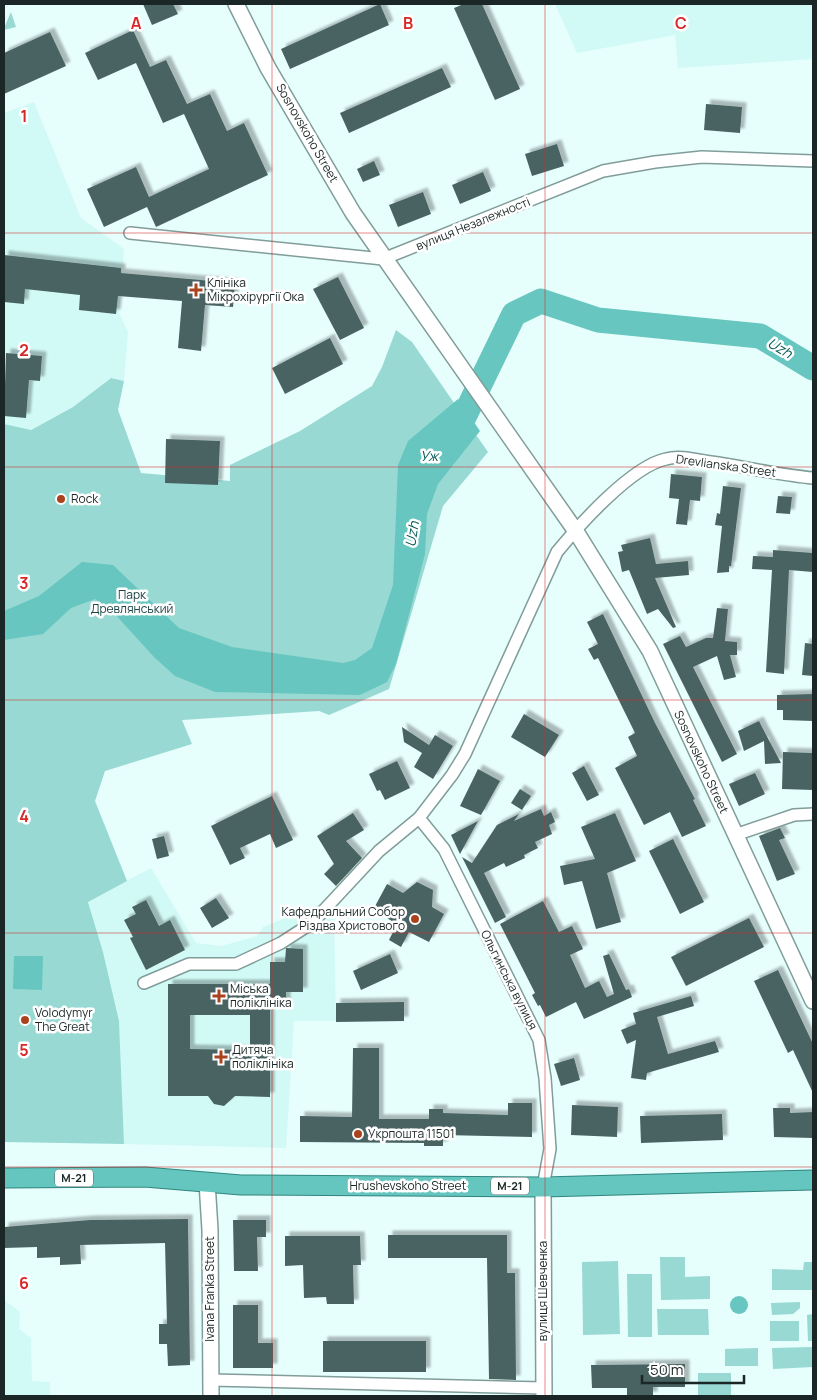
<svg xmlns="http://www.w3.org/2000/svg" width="817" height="1400" font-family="Manrope,sans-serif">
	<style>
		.built { fill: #d1faf6 }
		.green { fill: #98d9d4 }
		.water { fill: #67c6bf }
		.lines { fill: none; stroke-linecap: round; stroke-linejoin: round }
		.river { stroke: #67c6bf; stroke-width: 25 }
		.building { fill: #496462; fill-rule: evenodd; filter: url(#shadow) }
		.minor-casing { stroke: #809d9a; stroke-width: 14 }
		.tertiary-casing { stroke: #809d9a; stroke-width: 18 }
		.trunk-casing { stroke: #31857f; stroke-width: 21 }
		.minor { stroke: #fff; stroke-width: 11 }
		.tertiary { stroke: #fff; stroke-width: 15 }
		.trunk { stroke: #64c6bf; stroke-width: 19 }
		.grid { fill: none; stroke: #d62828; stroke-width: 1; stroke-opacity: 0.55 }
		.poi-dot { fill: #aa431d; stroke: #fff; stroke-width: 2 }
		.labels { text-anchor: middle; stroke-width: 5; stroke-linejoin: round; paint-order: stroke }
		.shield { fill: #fff; stroke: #5f6867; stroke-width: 1 }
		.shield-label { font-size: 11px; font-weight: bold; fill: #1b2726 }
		.street-label { font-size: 12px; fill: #1b2726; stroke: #fff }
		.poi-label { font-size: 12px; fill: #1b2726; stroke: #fff; text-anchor: start }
		.park-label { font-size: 12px; fill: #194543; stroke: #fff }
		.water-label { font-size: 14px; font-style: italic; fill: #005854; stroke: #fff }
		.grid-label { font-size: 16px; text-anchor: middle; font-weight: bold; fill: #d62828; stroke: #fff; stroke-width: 5; stroke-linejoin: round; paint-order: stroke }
	</style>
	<defs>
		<filter id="shadow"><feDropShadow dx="4.5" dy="-4.5" stdDeviation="1" flood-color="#0004"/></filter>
	</defs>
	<rect width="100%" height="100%" fill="#e6fefc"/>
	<!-- built -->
	<g class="built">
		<path d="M555,4h258v55l-135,9 -3,-33 -98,18z"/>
		<path d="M34,102l47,116 43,31 -5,64 9,19 -4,49 -14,-3 -37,29 -43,23 -26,-6v-311z"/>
		<path d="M151,868l45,75 26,3 35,-10 6,-9 57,-23 14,9 2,108h-42l-8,127 -162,-4 -5,-123 -16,-69 -15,-51z"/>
		<path d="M4,1300l16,12 -1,17 12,9 1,43 18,1v14h-46z"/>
	</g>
	<!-- green -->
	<g class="green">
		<path d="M11,12l5,15 -12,3v-2z"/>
		<path d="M396,330l16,12 76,110 -45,54 -54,183 -60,26 -10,-4 -137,9 10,24 -87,27 -10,30 32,80 -39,21 15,50 16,69 5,123 -120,-2v-718l27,6 42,-23 38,-29 13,3 -6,29 23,63 89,8v-16l70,-34 72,-45 10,-19z"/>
		<path d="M660,1257h25v20l25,-1v23l-49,1z"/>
		<path d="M618,1261l2,73 -37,1 -1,-73z"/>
		<path d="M804,1262h9v28h-41v-21l31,1z"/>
		<path d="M627,1274h25v63h-24z"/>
		<path d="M800,1302v6l-7,6 -21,1 -1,-12z"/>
		<path d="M657,1309h51l1,26h-51z"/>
		<path d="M813,1314v27h-5l-1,-26z"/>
		<rect x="770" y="1321" width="29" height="20"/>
		<path d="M813,1347v20l-40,2 -1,-21z"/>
		<path d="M758,1348v18h-33v-17z"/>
		<rect x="698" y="1373" width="33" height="23"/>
	</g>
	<!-- water -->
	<g class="water">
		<path d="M458,399l22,32 -42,53 -11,30 -2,40 -29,110 -9,18 -27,13 -145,-3 -40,-16 -21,-19 -41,-45 -18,-13 -24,9 -28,26 -39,6v-29l35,-15 43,-34 31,3 66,63 53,19 111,16 12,-3 17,-12 21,-63 5,-120 10,-24z"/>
		<path d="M14,956h29l-1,34 -29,-1z"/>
		<circle cx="739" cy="1305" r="9"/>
	</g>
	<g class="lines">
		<!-- river -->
		<path class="river" d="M445,438l18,-19 51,-105 27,-13 57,19 162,16 53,32"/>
	</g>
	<!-- building -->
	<g class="building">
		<path d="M143,4h30l5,10 -26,11z"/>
		<path d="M380,4l9,21 -99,44 -9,-20z"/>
		<path d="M464,4h18l38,85 -25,11 -41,-92z"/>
		<path d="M133,30l17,37 16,-7 21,44 23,-10 17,37 17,-8 24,52 -112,52 -9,-20 -43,20 -17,-38 49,-22 13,30 60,-28 -25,-55 -21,9 -27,-60 -38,17 -13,-27z"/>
		<path d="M50,32l16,34 -62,28v-41z"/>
		<path d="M442,68l9,19 -102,46 -9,-20z"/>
		<path d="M706,104l36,3 -2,26 -36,-3z"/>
		<path d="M557,144l7,22 -32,10 -7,-22z"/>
		<path d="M374,161l6,14 -17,7 -6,-13z"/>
		<path d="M483,172l8,19 -31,13 -8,-19z"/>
		<path d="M423,192l8,22 -33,13 -9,-22z"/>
		<path d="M4,255l117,13v5l114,10 -2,24 -28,-2 -4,46 -23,-3 4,-47 -64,-5 -2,18 -37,-4 1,-15 -55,-6 -1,15 -20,-2z"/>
		<path d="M338,277l26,51 -24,12 -27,-51z"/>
		<path d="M330,338l13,26 -58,30 -13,-26z"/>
		<path d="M6,353l36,3 -2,25 -11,-1 -3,38 -22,-2z"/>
		<path d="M166,439l54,2 -2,44 -53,-2z"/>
		<path d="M671,474l31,3 -2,24 -10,-1 -3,25 -11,-1 3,-25 -10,-1z"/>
		<path d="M723,486l18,2 -10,78h-2v6l-12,1 5,-47 -7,-1 2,-12 3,1z"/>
		<path d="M778,496l14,1 -2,17 -14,-1z"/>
		<path d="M650,538l6,26 32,-3 1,14 -34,3 21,49 -3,1 -15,-19 -11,5 -18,-44 -7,2 -4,-20 5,-1 -2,-6z"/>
		<path d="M773,550l40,3v19l-24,-2 -5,104 -18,-2 6,-102 -20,-1 1,-13 20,1z"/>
		<path d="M717,608l11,1 -3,32 12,1v13h-7l6,22 -12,3 -7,-24 -24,11 44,87 -15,8 -59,-118 17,-8 6,11 20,-9h7z"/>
		<path d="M603,614l52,109 40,76 -2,1 13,26 -24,11 -12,-25 -26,13 -29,-57 22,-12 -9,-19 7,-4 -37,-75 -4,2 -6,-11 10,-5 -11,-22z"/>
		<path d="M805,643l8,1v32l-11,-1z"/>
		<path d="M813,694v27l-30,-1v-10h-6v-15z"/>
		<path d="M524,714l35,21 -14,22 -34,-20z"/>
		<path d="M759,721l4,8 18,34 -16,1 -1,-23 -20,10 -6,-20z"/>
		<path d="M402,727l27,18 6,-10 18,11 -20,33 -19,-12 8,-14 -18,-11z"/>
		<path d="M783,752l30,1v37l-31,-1z"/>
		<path d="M397,761l13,27 -25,12 -5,-10 -3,1 -8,-17z"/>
		<path d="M584,766l15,29 -12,6 -15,-28z"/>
		<path d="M478,769l22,12 -19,34 -21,-9z"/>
		<path d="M755,773l10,21 -26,12 -10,-22z"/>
		<path d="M520,789l11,7 -9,14 -11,-7z"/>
		<path d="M272,796l21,44 -17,8 -6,-14 -30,14 5,10 -15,7 -19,-39z"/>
		<path d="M541,809l3,7 7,-4 4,10 -6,3 3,9 -17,8 3,6 -14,7 1,3 -19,9 -2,-4 -20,10 22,44 -11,6 -33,-66 10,6 25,-38 22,-11 -5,7z"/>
		<path d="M353,813l11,17 -18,11 16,17 -26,28 -12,-12 10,-10 -17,-28z"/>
		<path d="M615,813l21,48 -29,12 14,49 -25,7 -14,-48 -18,4 -4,-19 35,-7 -14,-32z"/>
		<path d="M478,821l-18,33 -9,-19z"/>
		<path d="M780,828l5,10 -6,2 16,34 -18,7 -18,-45z"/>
		<path d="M164,836l5,20 -12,3 -5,-20z"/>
		<path d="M673,839l31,63 -24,12 -31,-63z"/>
		<path d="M417,882l16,8 -1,17 12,7 -15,28 -20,-10 -8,15 -12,-7 8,-16 -24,-14 14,-26 16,9z"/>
		<path d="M216,898l13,20 -17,10 -12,-20z"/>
		<path d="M146,900l13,26 11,-6 15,30 -39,20 -16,-32 3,-1 -9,-17 12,-6 -4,-7z"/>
		<path d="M543,901l16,31 13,-6 11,23 -13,6 15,33 14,-7 8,16 7,-3 -11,-38 6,-2 17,36 3,-1 3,8 -48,22 -8,-17 -30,15 -6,-12 -2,1 -6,-11 3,-2 -35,-69z"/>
		<path d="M749,918l15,29 -78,39 -15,-29z"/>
		<path d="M286,948l17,1v43h-17v16h-16v89l-35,-1 -11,10 -10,-2 -6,-8h-40v-112h102v-22h15zM190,1015h60v35l-60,-1z"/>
		<path d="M390,954l8,19 -37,17 -8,-19z"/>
		<path d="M778,970l35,74v49l-20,-43 -5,3 -34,-72z"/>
		<path d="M691,996l3,10 -37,11 11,37 47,-13 4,11 -72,21 -1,7 -15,-2 5,-38 -9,4 -6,-14 15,-6 -3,-11z"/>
		<path d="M404,1002v19l-68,1v-19z"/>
		<path d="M353,1048h26v71h50v-10h14v4l65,2v-12h24v34l-89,-2v11h-19v-3l-124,-1v-26l52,1z"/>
		<path d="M574,1058l6,22 -19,6 -7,-22z"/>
		<path d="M572,1105l46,2 -1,30 -46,-2z"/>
		<path d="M773,1108h17v5l23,-1v26l-39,-1z"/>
		<path d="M722,1114l1,26 -82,3 -1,-27z"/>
		<path d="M188,1219l2,146 -22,1 -1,-22h-8v-20h8l-2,-81 -85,2 1,19 -21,1v-8l-23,1v-11l-33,1v-21l86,-7z"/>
		<path d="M233,1220h33v17h-9l1,34h-24z"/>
		<path d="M388,1235h119v38h8l1,107 -27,-1 -2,-121h-99z"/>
		<path d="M285,1236h75l1,29h-8l1,39h-27l-1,-7 -22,1 -1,-33 -18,1z"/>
		<path d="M233,1305h25v38h15v25h-40z"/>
		<rect x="323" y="1341" width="103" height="31"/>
		<path d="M685,1364v23h-32v9h-26v-8h-35l-1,-23z"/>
	</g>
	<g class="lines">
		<!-- minor casing -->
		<g class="minor-casing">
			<g id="minor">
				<path d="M130,233l253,26 220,-88 52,-9 47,-5 111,4"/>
				<path d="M419,818l25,31 95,191 6,38 5,71 -7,38"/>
				<path d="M735,835l59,-20 19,-1"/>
				<path d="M144,983l45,-19h47l45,-21 31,-20 67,-72 40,-33 33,-43 13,-21 92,-202c23,-28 75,-86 109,-93 14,-4 31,1 45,3 34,5 68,13 102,16"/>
				<path d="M210,1380l334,8"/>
			</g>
		</g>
		<!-- tertiary casing -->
		<g class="tertiary-casing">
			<g id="tertiary">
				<path d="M236,4l32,64 85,145 222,317 75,121 163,350"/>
				<path d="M207,1182l3,48 1,166"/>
				<path d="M543,1187l1,209"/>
			</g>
		</g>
		<!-- trunk casing -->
		<g class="trunk-casing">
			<path id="trunk" d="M4,1178l141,-1 96,8 302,2 270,-7"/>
		</g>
		<!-- minor -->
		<use href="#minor" class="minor"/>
		<!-- tertiary -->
		<use href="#tertiary" class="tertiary"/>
		<!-- trunk -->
		<use href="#trunk" class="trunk"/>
	</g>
	<!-- grid -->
	<path class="grid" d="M272,4v1392M545,4v1392M4,233h809M4,467h809M4,700h809M4,933h809M4,1167h809"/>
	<!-- markers -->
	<g class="poi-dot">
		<path d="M193.5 282.5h5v5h5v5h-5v5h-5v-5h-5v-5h5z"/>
		<circle cx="61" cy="499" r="5"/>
		<circle cx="415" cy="919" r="5"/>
		<path d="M216.5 988.5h5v5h5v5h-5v5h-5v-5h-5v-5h5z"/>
		<circle cx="25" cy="1020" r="5"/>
		<path d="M218.5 1049.5h5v5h5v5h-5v5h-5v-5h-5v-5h5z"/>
		<circle cx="358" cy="1134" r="5"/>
	</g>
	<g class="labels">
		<!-- shield labels -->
		<g class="shield">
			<rect x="55" y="1169.5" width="38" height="17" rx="4"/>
			<rect x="491" y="1177.5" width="38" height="17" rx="4"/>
		</g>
		<g class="shield-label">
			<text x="74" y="1182">М-21</text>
			<text x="510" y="1190">М-21</text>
		</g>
		<!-- street labels -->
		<g class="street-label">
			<text transform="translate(307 133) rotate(60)" y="4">Sosnovskoho Street</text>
			<text transform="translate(473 224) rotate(-22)" y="4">вулиця Незалежності</text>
			<text transform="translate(726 466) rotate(8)" y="4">Drevlianska Street</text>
			<text transform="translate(701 762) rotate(65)" y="4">Sosnovskoho Street</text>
			<text transform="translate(509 980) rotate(63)" y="4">Ольгинська вулиця</text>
			<text x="408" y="1190">Hrushevskoho Street</text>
			<text transform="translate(210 1289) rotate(-90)" y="4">Ivana Franka Street</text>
			<text transform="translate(543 1291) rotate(-90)" y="4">вулиця Шевченка</text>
		</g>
		<!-- poi labels -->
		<g class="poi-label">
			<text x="207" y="287">Клініка<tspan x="207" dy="14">Мікрохірургії Ока</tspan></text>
			<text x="71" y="503">Rock</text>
			<text x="405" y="916" text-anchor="end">Кафедральний Собор<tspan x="405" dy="14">Різдва Христового</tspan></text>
			<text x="230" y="993">Міська<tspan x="230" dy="14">поліклініка</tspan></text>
			<text x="35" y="1017">Volodymyr<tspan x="35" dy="14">The Great</tspan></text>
			<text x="232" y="1054">Дитяча<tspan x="232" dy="14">поліклініка</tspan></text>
			<text x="368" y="1138">Укрпошта 11501</text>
		</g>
		<!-- park labels -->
		<g class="park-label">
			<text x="132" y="599">Парк<tspan x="132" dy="14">Древлянський</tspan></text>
		</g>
		<!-- water labels -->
		<g class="water-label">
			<text transform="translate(780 348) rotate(31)" y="5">Uzh</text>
			<text x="429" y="461">Уж</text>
			<text transform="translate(412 534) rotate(-81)" y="5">Uzh</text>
		</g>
	</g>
	<g class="grid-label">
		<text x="136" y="29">A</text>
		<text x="408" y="29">B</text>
		<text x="681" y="29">C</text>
		<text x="24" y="122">1</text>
		<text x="24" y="356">2</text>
		<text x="24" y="589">3</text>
		<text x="24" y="822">4</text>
		<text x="24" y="1056">5</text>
		<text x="24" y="1289">6</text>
	</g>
	<!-- border -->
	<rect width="817" height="1400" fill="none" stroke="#1b2726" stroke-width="10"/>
	<!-- scale -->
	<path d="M642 1375v8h102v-8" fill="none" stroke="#1b2726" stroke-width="2.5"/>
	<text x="650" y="1375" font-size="15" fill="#1b2726" stroke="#ffffff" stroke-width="4" paint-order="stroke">50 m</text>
</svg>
